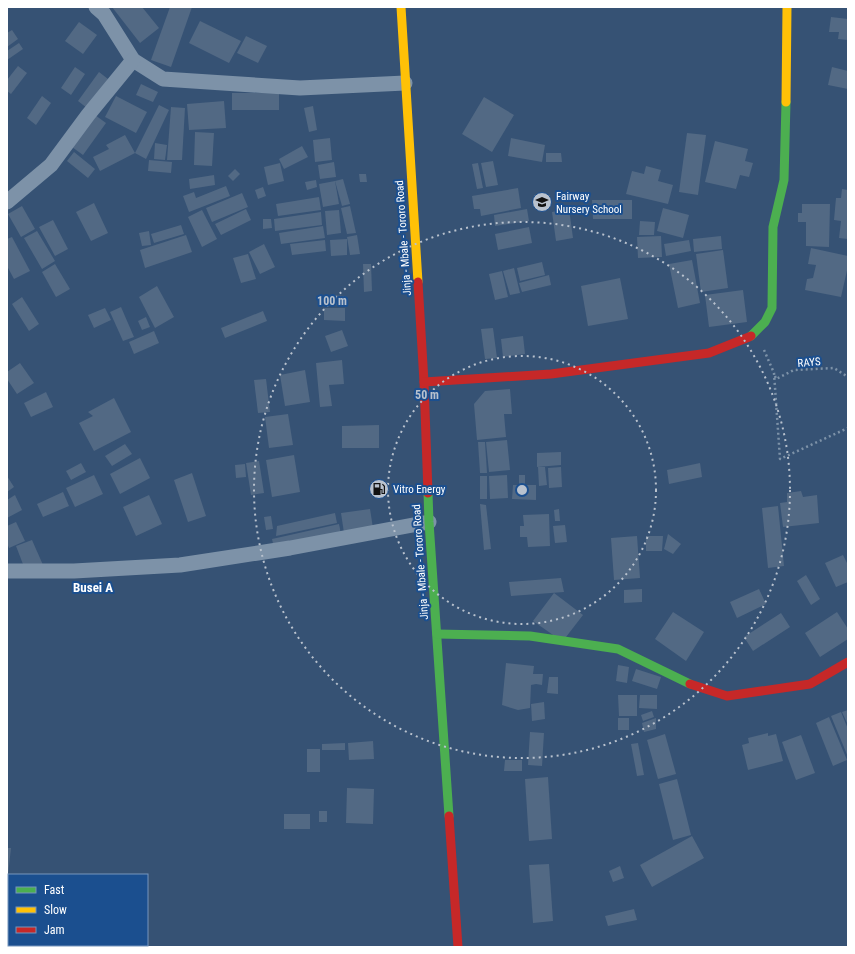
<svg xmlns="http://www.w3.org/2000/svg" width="855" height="954" font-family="'Roboto Condensed',sans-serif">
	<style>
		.building { fill: #526984 }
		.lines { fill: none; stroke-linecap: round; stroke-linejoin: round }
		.path { stroke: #7d92a8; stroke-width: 2.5; stroke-dasharray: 2 3; stroke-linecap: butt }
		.street { stroke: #7d92a8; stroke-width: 15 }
		.fast { stroke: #4caf50; stroke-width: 9 }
		.slow { stroke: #ffc107; stroke-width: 9 }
		.jam { stroke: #c62828; stroke-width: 9 }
		.ring { fill: none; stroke: #b9c2ce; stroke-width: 2; stroke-dasharray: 2 4 }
		.labels { text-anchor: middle; stroke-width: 4; stroke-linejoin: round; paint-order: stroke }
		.poi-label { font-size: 11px; fill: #fff; stroke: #1b4f8f; text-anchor: start }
		.street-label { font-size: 11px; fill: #fff; stroke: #1b4f8f }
		.quarter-label { font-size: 13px; font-weight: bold; fill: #fff; stroke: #1b4f8f }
		.centre { fill: #b9c2ce; stroke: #1b4f8f; stroke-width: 2 }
		.ring-label { font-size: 12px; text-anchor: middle; font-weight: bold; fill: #b9c2ce; stroke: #1b4f8f; stroke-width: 4; stroke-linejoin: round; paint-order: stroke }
	</style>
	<rect width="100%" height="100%" fill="#365274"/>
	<!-- building -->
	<g class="building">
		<path d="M112,7h30l17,21 -19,15z"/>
		<path d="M170,7h22l-21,60 -20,-7z"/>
		<path d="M831,17l17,2v21l-10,-1 1,-7h-10z"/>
		<path d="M200,21l41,20 -12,22 -40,-20z"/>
		<path d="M79,22l18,13 -14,19 -18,-13z"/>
		<path d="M12,30l6,9 -11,8v-14z"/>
		<path d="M246,36l21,10 -9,17 -21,-10z"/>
		<path d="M19,43l4,6 -16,11v-9z"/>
		<path d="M18,66l9,7 -16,21 -4,-3v-11z"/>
		<path d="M75,67l10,7 -14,21 -10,-7z"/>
		<path d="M832,67l16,4v18l-20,-4z"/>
		<path d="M99,72l9,7 -21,29 -9,-7z"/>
		<path d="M141,84l17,8 -5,10 -17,-7z"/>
		<rect x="232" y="93" width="47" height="17"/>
		<path d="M42,96l9,7 -15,22 -9,-7z"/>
		<path d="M116,96l31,16 -11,21 -31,-16z"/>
		<path d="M484,97l30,18 -22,37 -30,-18z"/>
		<path d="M224,101l2,27 -37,2 -2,-26z"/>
		<path d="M159,105l10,5 -23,49 -11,-6z"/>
		<path d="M313,106l4,24 -8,2 -5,-24z"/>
		<path d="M171,107l14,1 -3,52h-15z"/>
		<path d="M95,115l11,8 -23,32 -11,-8z"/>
		<path d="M195,132l19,1 -2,33 -18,-1z"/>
		<path d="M687,133l19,2 -8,60 -19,-3z"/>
		<path d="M125,135l10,18 -35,18 -7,-14 16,-8 -3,-4z"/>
		<path d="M330,138l2,22 -17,2 -2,-22z"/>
		<path d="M511,138l34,7 -3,17 -34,-6z"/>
		<path d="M715,141l33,8 -3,12 8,2 -4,14 -9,-2 -4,14 -31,-7z"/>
		<path d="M155,143l12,2 -2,15 -11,-1z"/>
		<path d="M302,146l6,11 -24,12 -5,-10z"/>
		<path d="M74,152l21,17 -7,9 -21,-17z"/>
		<path d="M546,153h15l1,9h-16z"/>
		<path d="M149,160l23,2 -1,11 -23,-2z"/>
		<path d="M493,161l5,24 -12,2 -5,-24z"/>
		<path d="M334,162l2,15 -16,2 -2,-14z"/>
		<path d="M280,163l4,18 -16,4 -4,-18z"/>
		<path d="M478,163l5,25 -6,1 -5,-25z"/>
		<path d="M646,166l15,4 -3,11 15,4 -5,19 -42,-10 6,-23 12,3z"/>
		<path d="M235,169l5,5 -7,7 -5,-5z"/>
		<path d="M359,174h7l1,8h-7z"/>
		<path d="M214,175l1,10 -25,4 -1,-10z"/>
		<path d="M343,179l7,25 -8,2 -7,-25z"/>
		<path d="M316,180l1,7 -10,3 -2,-8z"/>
		<path d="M335,181l4,23 -16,3 -4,-23z"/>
		<path d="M226,186l4,10 -41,16 -6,-16 11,-4 2,6z"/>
		<path d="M263,187l3,9 -8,3 -3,-9z"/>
		<path d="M518,188l3,20 -40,8 -1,-7h-6l-2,-13z"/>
		<path d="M842,189l6,1v49l-9,-1 2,-17 -7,-1 2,-22h5z"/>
		<path d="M242,193l6,14 -36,15 -6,-14z"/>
		<path d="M319,197l2,13 -43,6 -2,-12z"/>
		<path d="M592,200h40v19h-39z"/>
		<path d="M94,203l14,30 -17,8 -15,-29z"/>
		<path d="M802,204h28l-1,43 -23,-1v-24h-8v-9h4z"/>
		<path d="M22,206l13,23 -14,8 -13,-23z"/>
		<path d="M350,206l6,27 -9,1 -6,-26z"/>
		<path d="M663,208l26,7 -6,23 -26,-7z"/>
		<path d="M246,209l5,11 -30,15 -6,-11z"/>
		<path d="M527,209l2,12 -34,5 -1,-11z"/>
		<path d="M569,209l4,29 -17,3 -4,-29z"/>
		<path d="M202,210l15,29 -15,8 -14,-30z"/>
		<path d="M339,210l2,23 -14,2 -2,-24z"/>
		<path d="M321,212l1,13 -47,6 -1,-12z"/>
		<path d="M263,219h8l1,9 -9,1z"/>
		<path d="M53,220l15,29 -13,7 -16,-29z"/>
		<path d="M640,221l15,1 -1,13h-15z"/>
		<path d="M181,225l3,9 -30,9 -3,-9z"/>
		<path d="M323,226l2,12 -44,6 -2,-11z"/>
		<path d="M529,227l3,16 -34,7 -3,-16z"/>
		<path d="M37,231l18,30 -13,8 -18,-31z"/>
		<path d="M149,231l2,14 -9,1 -3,-13z"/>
		<path d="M186,235l6,17 -47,16 -5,-18z"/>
		<path d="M357,235l3,19 -10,1 -3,-18z"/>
		<path d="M661,236l1,21 -24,1 -1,-21z"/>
		<path d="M721,236l1,13 -28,3 -1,-13z"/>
		<path d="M12,237l18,34 -16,8 -7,-13v-27z"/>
		<path d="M347,239v16l-16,1 -1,-16z"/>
		<path d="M325,240l1,11 -34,4 -2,-11z"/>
		<path d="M689,240l2,11 -25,5 -2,-12z"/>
		<path d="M264,244l11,23 -15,7 -11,-22z"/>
		<path d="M811,248l37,8v10l-7,31 -36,-7 2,-11 6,-1 3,-13 -8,-1z"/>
		<path d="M723,250l5,38 -27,4 -5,-38z"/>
		<path d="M248,254l8,25 -15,4 -8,-25z"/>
		<path d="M692,260l8,43 -22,5 -9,-44z"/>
		<path d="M542,262l3,13 -25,6 -3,-13z"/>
		<path d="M55,264l15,25 -14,8 -14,-25z"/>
		<path d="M363,264h8l1,27 -8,1z"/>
		<path d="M514,268l6,25 -10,2 -7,-24z"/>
		<path d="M502,271l6,26 -13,3 -6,-26z"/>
		<path d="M549,275l2,10 -29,7 -3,-9z"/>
		<path d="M620,278l8,41 -40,7 -7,-40z"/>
		<path d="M157,286l17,31 -19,11 -16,-31z"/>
		<path d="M743,290l4,32 -38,5 -4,-32z"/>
		<path d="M325,295l21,1 -1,10 -21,-2z"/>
		<path d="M22,297l17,27 -10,7 -17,-27z"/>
		<path d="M121,307l13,30 -11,4 -13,-29z"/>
		<path d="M105,308l6,12 -17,8 -6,-13z"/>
		<path d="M324,308h21v13l-21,-1z"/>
		<path d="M263,311l4,10 -42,17 -4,-10z"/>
		<path d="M146,317l4,10 -8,3 -4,-9z"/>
		<path d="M493,328l4,30 -12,1 -4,-30z"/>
		<path d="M342,330l6,16 -17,6 -6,-16z"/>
		<path d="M154,331l5,12 -25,11 -5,-12z"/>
		<path d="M523,336l2,18 -22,3 -2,-18z"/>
		<path d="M342,360l2,24 -15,1 3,21 -12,1 -4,-44z"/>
		<path d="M20,363l14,20 -17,11 -10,-15v-7z"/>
		<path d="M305,370l5,32 -25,4 -5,-31z"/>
		<path d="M266,379l4,33 -12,1 -4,-33z"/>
		<path d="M510,389l2,25h-8l2,23 -29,3 -3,-36 11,-13z"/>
		<path d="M46,392l7,15 -22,10 -7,-14z"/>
		<path d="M114,398l17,34 -37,19 -15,-28 14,-7 -5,-4z"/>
		<path d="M288,414l5,31 -24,3 -4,-31z"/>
		<path d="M379,425v23h-37v-22z"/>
		<path d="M507,440l3,30 -21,2 -3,-30z"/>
		<path d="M478,442h7l2,31h-7z"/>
		<path d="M125,444l7,10 -20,12 -7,-10z"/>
		<path d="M561,452v13l-24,2v-14z"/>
		<path d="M294,455l6,37 -28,5 -6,-37z"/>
		<path d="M140,458l10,20 -30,16 -10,-20z"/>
		<path d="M259,461l5,32 -13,2 -5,-32z"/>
		<path d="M81,463l5,9 -15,8 -5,-9z"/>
		<path d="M700,463l2,14 -33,7 -2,-14z"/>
		<path d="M245,464l1,13 -10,1 -1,-13z"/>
		<path d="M538,467h7l2,18 -8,1z"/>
		<path d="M561,467l1,20 -13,1 -1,-20z"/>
		<path d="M192,473l14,43 -18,6 -14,-42z"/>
		<path d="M94,475l9,19 -28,13 -9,-19z"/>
		<path d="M507,475l1,23 -18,1 -1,-23z"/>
		<rect x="519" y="475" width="6" height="9"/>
		<path d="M7,476l7,11 -7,5z"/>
		<rect x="480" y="476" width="7" height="23"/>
		<path d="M513,485h23v15l-24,-1z"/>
		<path d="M801,491l2,6 14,-2 2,28 -36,4 -3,-24 7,-1v-9z"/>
		<path d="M63,492l6,14 -26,11 -6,-13z"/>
		<path d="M15,495l7,15 -15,8v-18z"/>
		<path d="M149,495l13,29 -26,12 -13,-29z"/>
		<path d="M480,504l6,1 5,44 -7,1z"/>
		<path d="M778,506l6,60 -16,2 -6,-60z"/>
		<path d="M370,509l3,19 -29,5 -3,-20z"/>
		<path d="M559,509l1,12h-5l-1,-11z"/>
		<path d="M335,513l2,10 -61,13 1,-10z"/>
		<path d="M549,514l1,32 -22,1 -1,-10h-7v-11h4l-1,-11z"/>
		<path d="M271,516l2,13 -7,1 -2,-13z"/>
		<path d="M16,522l9,19 -16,7 -2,-5v-17z"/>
		<path d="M339,524l2,10 -67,14 -2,-9z"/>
		<path d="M565,525l2,17 -12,1 -2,-17z"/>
		<path d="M668,534l13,10 -8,10 -9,-5z"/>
		<path d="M637,536l3,42 -26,2 -3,-42z"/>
		<path d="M646,536h17l-1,15h-16z"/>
		<path d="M32,540l11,25 -17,7 -10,-26z"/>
		<path d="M843,555l5,10v17l-12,5 -11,-24z"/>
		<path d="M806,575l14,24 -9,6 -14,-24z"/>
		<path d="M561,578l3,14 -53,4 -2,-14z"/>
		<path d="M642,589v13l-18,1v-13z"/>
		<path d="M759,589l7,15 -29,14 -7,-16z"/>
		<path d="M554,593l29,22 -17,22h-10l-23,-16z"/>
		<path d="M673,612l31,20 -18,29 -31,-22z"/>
		<path d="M837,612l11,17v10l-28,18 -15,-24z"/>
		<path d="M781,613l9,14 -37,24 -9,-14z"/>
		<path d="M506,663l28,3 -1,8h10l-1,11 -6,-1 -5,1 -1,23 -12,2 -16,-5z"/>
		<path d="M618,665l11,2 -2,16 -11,-2z"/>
		<path d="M636,669l25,8 -4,12 -25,-8z"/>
		<path d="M549,677h9v17l-11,-1z"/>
		<path d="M618,695h19v21h-18z"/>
		<path d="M640,695h17v14l-18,-1z"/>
		<path d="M544,702l1,17 -13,2 -1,-17z"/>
		<path d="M848,710v15l-6,-13z"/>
		<path d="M652,711l2,6 -11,4 -2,-6z"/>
		<path d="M841,712l7,17v28l-17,-41z"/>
		<path d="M829,717l18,43 -14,6 -17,-43z"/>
		<rect x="618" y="718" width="11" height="12"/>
		<path d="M656,718v11l-12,3 -2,-9z"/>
		<path d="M530,732l14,1 -2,33 -14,-1z"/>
		<path d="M768,733v3l8,-2 7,27 -35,9 -6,-25 7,-2 -1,-5z"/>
		<path d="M665,734l11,40 -18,5 -11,-39z"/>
		<path d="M801,735l14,38 -19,7 -14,-38z"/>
		<path d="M373,741l1,18 -25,1 -1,-17z"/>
		<path d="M345,743v7h-23v-6z"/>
		<path d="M638,743l6,32 -7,1 -6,-32z"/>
		<rect x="307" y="749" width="13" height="23"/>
		<path d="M505,760h17v11h-18z"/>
		<path d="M548,777l4,62 -23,2 -4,-62z"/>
		<path d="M677,779l14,56 -18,5 -14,-56z"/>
		<path d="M347,788l27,1 -1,35 -27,-1z"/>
		<rect x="319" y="811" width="8" height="11"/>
		<rect x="284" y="814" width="26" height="15"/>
		<path d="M692,836l12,22 -52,29 -12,-22z"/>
		<path d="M7,848h4l-3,27h-1z"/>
		<path d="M549,864l4,57 -20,2 -4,-58z"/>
		<path d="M620,866l4,12 -11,4 -4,-11z"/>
		<path d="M634,909l3,11 -29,6 -3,-10z"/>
	</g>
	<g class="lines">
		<!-- path -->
		<g class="path">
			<path d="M764,350l10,23 6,86 68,-31"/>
			<path d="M775,376l1,3 18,-9 40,-2 14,9"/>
		</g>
		<!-- street -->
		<g class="street">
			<path d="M96,7l8,7 29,46 30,19 137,9 105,-5"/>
			<path d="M7,202l44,-37 37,-50 45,-55"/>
			<path d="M7,571h67l106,-6 110,-17 139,-26"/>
		</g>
		<!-- fast -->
		<g class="fast">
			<path d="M751,336l14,-14 7,-14 1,-81 11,-47 2,-78"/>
			<path d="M428,493l1,29 20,294"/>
			<path d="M437,634l93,2 88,13 72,35"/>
		</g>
		<!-- slow -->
		<g class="slow">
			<path d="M401,7l17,275"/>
			<path d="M786,102l1,-95"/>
		</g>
		<!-- jam -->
		<g class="jam">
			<path d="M418,282l6,100 4,111"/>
			<path d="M424,382l127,-8 158,-21 40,-16 2,-1"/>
			<path d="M690,684l37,12 83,-12 38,-22"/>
			<path d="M449,816l9,131"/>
		</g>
	</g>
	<!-- distance rings -->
	<g class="ring">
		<circle cx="522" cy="490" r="134"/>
		<circle cx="522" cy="490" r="268"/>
	</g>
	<!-- icons -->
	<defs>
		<g id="school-disc" transform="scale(1)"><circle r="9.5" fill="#b9c2ce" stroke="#1b4f8f"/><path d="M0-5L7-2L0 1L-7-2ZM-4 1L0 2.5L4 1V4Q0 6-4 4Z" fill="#111"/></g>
		<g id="fuel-disc" transform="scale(1)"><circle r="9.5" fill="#b9c2ce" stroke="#1b4f8f"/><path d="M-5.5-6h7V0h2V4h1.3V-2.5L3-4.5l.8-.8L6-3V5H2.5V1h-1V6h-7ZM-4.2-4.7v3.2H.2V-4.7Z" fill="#111"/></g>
	</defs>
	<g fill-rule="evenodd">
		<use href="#school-disc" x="542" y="202"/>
		<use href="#fuel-disc" x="379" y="489"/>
	</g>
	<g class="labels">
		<!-- poi labels -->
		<g class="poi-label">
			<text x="556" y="200">Fairway<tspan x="556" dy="13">Nursery School</tspan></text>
			<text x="393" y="493">Vitro Energy</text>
		</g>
		<!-- street labels -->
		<g class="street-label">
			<text transform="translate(403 238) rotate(-94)" y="4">Jinja - Mbale - Tororo Road</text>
			<text transform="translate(809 362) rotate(-5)" y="4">RAYS</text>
			<text transform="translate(420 562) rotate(-94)" y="4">Jinja - Mbale - Tororo Road</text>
		</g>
		<!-- quarter labels -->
		<g class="quarter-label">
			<text x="93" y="592">Busei A</text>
		</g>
	</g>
	<circle cx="522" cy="490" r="6" class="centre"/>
	<g class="ring-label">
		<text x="332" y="305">100 m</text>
		<text x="427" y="399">50 m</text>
	</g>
	<!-- border -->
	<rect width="855" height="954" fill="none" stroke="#ffffff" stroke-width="16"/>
	<!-- legend -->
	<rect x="8" y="874" width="140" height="72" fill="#1b4f8f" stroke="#7695bc"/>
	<rect x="16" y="887" width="20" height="6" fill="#4caf50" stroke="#7695bc"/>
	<text x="44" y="894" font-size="12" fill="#ffffff">Fast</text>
	<rect x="16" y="907" width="20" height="6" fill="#ffc107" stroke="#7695bc"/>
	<text x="44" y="914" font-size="12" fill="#ffffff">Slow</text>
	<rect x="16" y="927" width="20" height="6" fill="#c62828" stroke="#7695bc"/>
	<text x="44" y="934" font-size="12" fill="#ffffff">Jam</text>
</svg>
